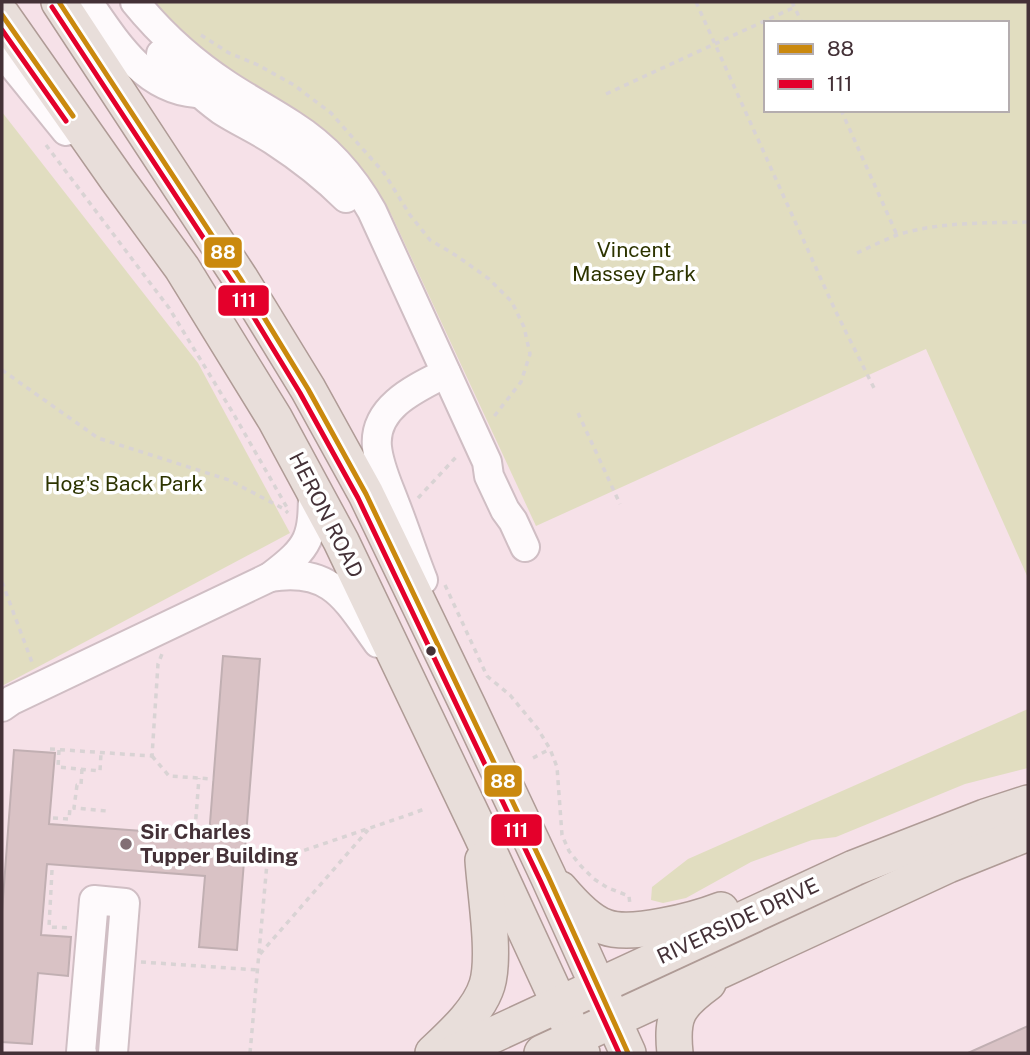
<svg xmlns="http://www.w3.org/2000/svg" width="1030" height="1055" font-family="'Public Sans',sans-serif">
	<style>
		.green { fill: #e1ddc0; fill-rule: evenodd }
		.building { fill: #d9c2c5; stroke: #c1afb2; stroke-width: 2 }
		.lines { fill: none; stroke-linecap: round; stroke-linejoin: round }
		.minor-casing { stroke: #d0bec4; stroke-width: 32 }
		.major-casing { stroke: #af9b96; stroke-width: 38 }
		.path { stroke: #d9d3d4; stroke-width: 3.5; stroke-dasharray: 5 5; stroke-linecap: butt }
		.minor { stroke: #fefafc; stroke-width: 28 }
		.major { stroke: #e8deda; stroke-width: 35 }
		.bus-1-casing { stroke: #fff; stroke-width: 10 }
		.bus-2-casing { stroke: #fff; stroke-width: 10 }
		.bus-1 { stroke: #ca890e; stroke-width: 5 }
		.bus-2 { stroke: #e4002b; stroke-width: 5 }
		.bus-dot { fill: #443137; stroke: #fff; stroke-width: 2.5 }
		.poi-dot { fill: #826f75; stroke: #fff; stroke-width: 2.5 }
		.labels { text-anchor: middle; stroke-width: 7; stroke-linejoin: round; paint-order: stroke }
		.park-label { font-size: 21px; fill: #2d3400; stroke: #fff }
		.street-label { font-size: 21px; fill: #443137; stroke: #fff }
		.poi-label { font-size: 21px; font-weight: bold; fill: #443137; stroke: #fff; text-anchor: start }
		.line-badge { stroke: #fff; stroke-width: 2.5 }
		.badge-label { font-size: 19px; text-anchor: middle; font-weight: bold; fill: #fff }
	</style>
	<rect width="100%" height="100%" fill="#f6e1e8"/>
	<!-- green -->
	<g class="green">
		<path d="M149,2h879v576l-102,-229 -390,177 -145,-312 -36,-46 -159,-118zM766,23h241v87h-241z"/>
		<path d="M2,112l196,251 92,170 -288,153z"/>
		<path d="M1028,709v59l-63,16 -129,53 -24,3 -61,22 -65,36 -23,5 -12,-3 1,-13 36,-28z"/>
	</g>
	<!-- building -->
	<g class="building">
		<path d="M223,656l37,3 -23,291 -38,-3 6,-71 -158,-12 -6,71 30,2 -3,39 -30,-3 -6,71 -30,-2v-130l12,-162 41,3 -6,71 160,12z"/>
		<path d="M1028,1026v27h-60z"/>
	</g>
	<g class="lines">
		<!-- minor casing -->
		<g class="minor-casing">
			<g id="minor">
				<path d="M88,2c27,39 56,87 108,91"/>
				<path d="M135,2c26,32 57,60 92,83 21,14 44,26 65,40 33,21 61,52 80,86l115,251 2,14 16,34 8,11 12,26"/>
				<path d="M2,52l64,79"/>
				<path d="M161,54c18,20 38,40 60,56 17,11 35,19 52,30 26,17 51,36 73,58"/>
				<path d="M270,577c62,-10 76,22 108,66"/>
				<path d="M423,580c-10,-25 -18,-51 -28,-76 -7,-19 -16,-37 -18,-57 -4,-40 39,-59 69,-74"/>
				<path d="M2,707l10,-7 258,-123c41,-31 43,-39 43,-90"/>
				<path d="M82,1053l-1,-1 13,-152 31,3 -12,150"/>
			</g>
		</g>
		<!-- major casing -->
		<g class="major-casing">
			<g id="major">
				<path d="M59,2l181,276 68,111 58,105 102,212 80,170 80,177"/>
				<path d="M2,15l115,164 65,89 93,151 66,122 139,291 102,221"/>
				<path d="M560,889c11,13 28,32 45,38 26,10 90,-7 116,-17"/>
				<path d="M433,1053c19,-18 46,-42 54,-68 9,-29 -2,-93 -4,-125"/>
				<path d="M454,1053l400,-185 131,-51 43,-14"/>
				<path d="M542,1053l406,-188 80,-32"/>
				<path d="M675,1053c-4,-38 3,-48 33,-70"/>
			</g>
		</g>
		<!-- path -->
		<g class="path">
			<path d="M696,2l139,308 39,78"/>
			<path d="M792,2l10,21"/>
			<path d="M201,35l28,18 29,12 36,20 37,28 53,60 26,42 20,25 27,16 32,23 23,23 12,25 6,27 -9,28 -29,37"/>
			<path d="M606,94l189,-87"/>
			<path d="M841,110l56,125"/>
			<path d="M46,145l123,163 64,105 56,98"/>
			<path d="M857,253c13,-6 27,-13 40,-18 40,-13 90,-12 131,-13"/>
			<path d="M2,370l96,68 131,42 55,29 4,4"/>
			<path d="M578,413l42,91"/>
			<path d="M418,498l40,-43"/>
			<path d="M2,582l31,83"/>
			<path d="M445,585l42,91 23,19 28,34 12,20 7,18 5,68 7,16 11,14 14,14 14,9 21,8 1,9"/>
			<path d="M50,749l102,7 6,-92 4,-10"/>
			<path d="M59,750l-1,17 42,4 1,-18"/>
			<path d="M152,756l17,20 44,3"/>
			<path d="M533,758l17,-9"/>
			<path d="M82,769l-1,16h-4l-3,23 33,3"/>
			<path d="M53,818l16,1 1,-11h4"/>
			<path d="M195,829l4,-51"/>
			<path d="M52,870l-3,57 22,1"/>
			<path d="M260,954l108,-124"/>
			<path d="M141,962l117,8"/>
			<path d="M250,1053l17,-190 144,-49 16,-6"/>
		</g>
		<!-- minor -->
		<use href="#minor" class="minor"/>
		<!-- major -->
		<use href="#major" class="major"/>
		<!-- bus-1 casing -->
		<g class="bus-1-casing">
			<g id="bus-1">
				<path d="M59,2l181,276 68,111 58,105 182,382 80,177"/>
				<path d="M2,15l71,101"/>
			</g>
		</g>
		<!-- bus-2 casing -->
		<g class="bus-2-casing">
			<g id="bus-2">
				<path d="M52,7l181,276 67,110 58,105 182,382 79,173"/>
				<path d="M2,30l64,91"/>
			</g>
		</g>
		<!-- bus-1 -->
		<use href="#bus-1" class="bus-1"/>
		<!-- bus-2 -->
		<use href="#bus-2" class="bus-2"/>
	</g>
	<!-- markers -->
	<circle class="bus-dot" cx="431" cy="651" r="6"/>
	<circle class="poi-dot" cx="126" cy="844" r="7"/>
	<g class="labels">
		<!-- park labels -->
		<g class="park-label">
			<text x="634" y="257">Vincent<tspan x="634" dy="24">Massey Park</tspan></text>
			<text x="124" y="491">Hog's Back Park</text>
		</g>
		<!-- street labels -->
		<g class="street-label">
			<text transform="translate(326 515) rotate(63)" y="7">HERON ROAD</text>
			<text transform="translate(738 921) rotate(-25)" y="7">RIVERSIDE DRIVE</text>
		</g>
		<!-- poi labels -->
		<g class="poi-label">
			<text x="140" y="839">Sir Charles<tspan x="140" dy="24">Tupper Building</tspan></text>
		</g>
	</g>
	<g class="line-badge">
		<rect x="203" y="236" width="40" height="33" rx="7" fill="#ca890e"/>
		<rect x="217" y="284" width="53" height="33" rx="7" fill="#e4002b"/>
		<rect x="483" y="764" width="40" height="34" rx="7" fill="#ca890e"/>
		<rect x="490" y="813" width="53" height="34" rx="7" fill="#e4002b"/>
	</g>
	<g class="badge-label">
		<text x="223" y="259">88</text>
		<text x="244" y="307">111</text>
		<text x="503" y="788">88</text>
		<text x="516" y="837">111</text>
	</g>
	<!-- border -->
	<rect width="1030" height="1055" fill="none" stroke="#443137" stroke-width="7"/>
	<!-- legend -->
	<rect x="764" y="21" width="245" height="91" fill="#ffffff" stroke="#b4adaf" stroke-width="2"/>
	<rect x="778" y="44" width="35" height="10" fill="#ca890e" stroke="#b4adaf" stroke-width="2"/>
	<text x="827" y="56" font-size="21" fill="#443137">88</text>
	<rect x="778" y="79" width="35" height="10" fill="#e4002b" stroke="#b4adaf" stroke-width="2"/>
	<text x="827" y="91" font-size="21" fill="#443137">111</text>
</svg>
